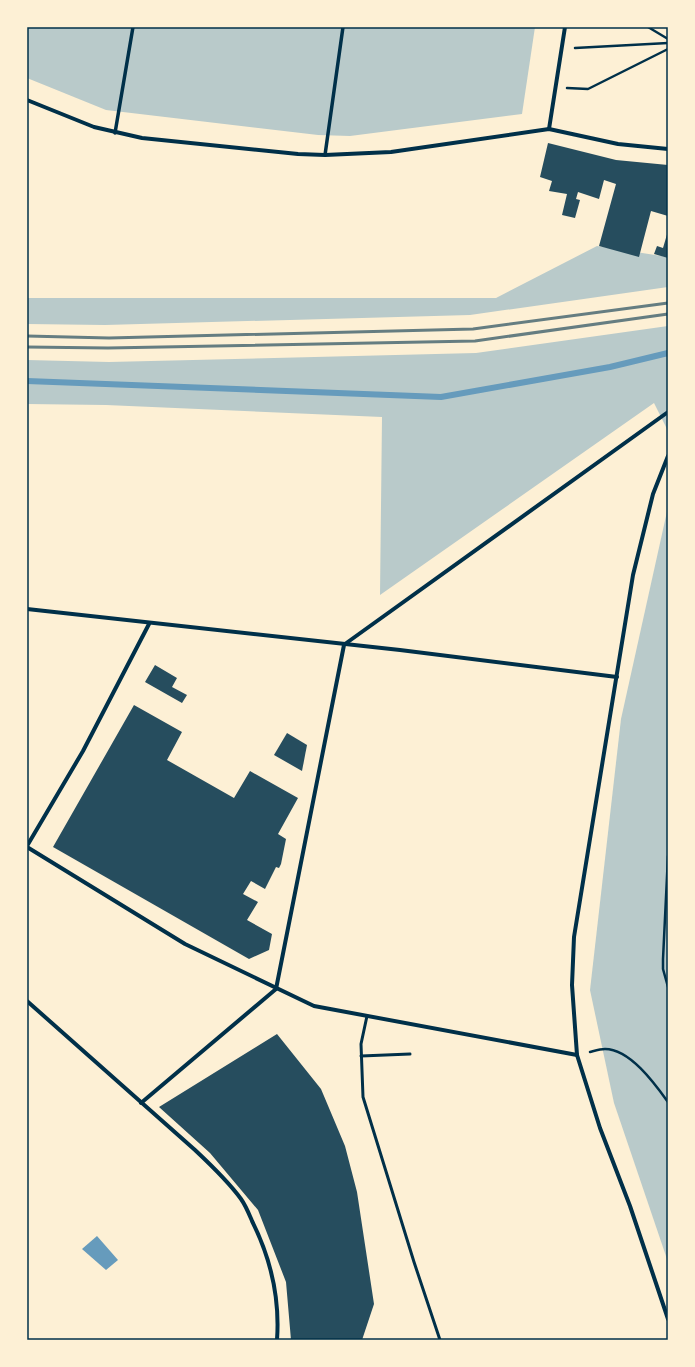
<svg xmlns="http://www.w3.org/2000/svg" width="695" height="1367" font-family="Raleway,sans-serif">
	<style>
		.green { fill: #b9caca }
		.water { fill: #669bbc }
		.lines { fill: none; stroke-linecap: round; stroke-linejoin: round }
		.stream { stroke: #669bbc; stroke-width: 6 }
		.building { fill: #264d5e }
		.path { stroke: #003049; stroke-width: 2.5 }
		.service { stroke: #003049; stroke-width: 3 }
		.pedestrian { stroke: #003049; stroke-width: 3.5 }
		.minor { stroke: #003049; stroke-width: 4 }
		.rail { stroke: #657d81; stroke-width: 3 }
		.neatline { fill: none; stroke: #003049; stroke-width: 1.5 }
	</style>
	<rect width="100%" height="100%" fill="#fdf0d5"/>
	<!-- green -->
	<g class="green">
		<path d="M27,27h508l-13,87 -172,22 -32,-1 -212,-25 -79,-32z"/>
		<path d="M597,246l71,11v30l-198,28 -365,10 -78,-1v-26h469z"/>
		<path d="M668,326v105l-14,-28 -274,192 2,-178 -276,-12 -79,-1v-44l82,2 367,-9z"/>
		<path d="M668,507v755l-54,-159 -24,-113 31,-271z"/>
	</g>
	<!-- water -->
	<path class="water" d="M97,1236l21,24 -12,10 -24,-21z"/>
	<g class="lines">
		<!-- stream -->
		<path class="stream" d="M27,381l414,16 169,-30 58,-14"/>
	</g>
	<!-- building -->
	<g class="building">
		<path d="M548,143l68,17 52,5v51l-17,-5 -12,46 -40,-11 17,-62 -12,-4 -5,19 -21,-7 -2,7 4,1 -5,18 -13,-3 5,-21 -18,-3 3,-10 -12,-4z"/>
		<path d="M668,231v27l-14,-4 3,-8 6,2z"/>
		<path d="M155,665l22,13 -5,9 15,8 -5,8 -37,-21z"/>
		<path d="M134,705l48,27 -15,28 67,38 16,-27 48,27 -20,36 8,5 -5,25 -2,4 -3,-1 -11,22 -14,-8 -8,13 15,8 -11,18 25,14 -3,16 -20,9 -196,-112z"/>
		<path d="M287,733l20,12 -5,26 -28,-16z"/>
		<path d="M277,1034l44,55 24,57 12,46 17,112 -12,36h-71l-5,-58 -28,-72 -48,-57 -51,-46z"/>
	</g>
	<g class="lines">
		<!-- path -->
		<g class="path">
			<path d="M648,27l20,12"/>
			<path d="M575,48l93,-5"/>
			<path d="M567,88l21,1 80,-40"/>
			<path d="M668,856l-5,103v10l5,18"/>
			<path d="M590,1052c4,-1 10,-3 15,-3 25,0 50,35 63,53"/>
		</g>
		<!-- service -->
		<g class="service">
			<path d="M367,1016l-6,28 2,53 51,165 26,78"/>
			<path d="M361,1056l49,-2"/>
		</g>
		<!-- pedestrian -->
		<g class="pedestrian">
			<path d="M115,133l18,-106"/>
			<path d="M325,155l18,-128"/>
		</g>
		<!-- minor -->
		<g class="minor">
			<path d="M27,100l67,27 48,11 156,16 27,1 66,-3 158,-23 69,15 50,5"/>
			<path d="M549,129l16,-102"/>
			<path d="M668,456l-15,38 -20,81 -59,362 -2,48 5,70 23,73 30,78 38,113"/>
			<path d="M27,609l373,41 217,27"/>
			<path d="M345,644l323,-232"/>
			<path d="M27,846l56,-95 66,-127"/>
			<path d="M27,847l158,97 129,62 263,49"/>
			<path d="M27,1001l168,149c16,15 33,31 46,49 5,7 8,15 11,22 19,38 28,77 25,119"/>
			<path d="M141,1103l135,-114 68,-344"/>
		</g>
		<!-- rail -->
		<g class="rail">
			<path d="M27,336l82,2 364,-9 195,-26"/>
			<path d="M27,347l81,1 367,-7 193,-27"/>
		</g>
	</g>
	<!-- border -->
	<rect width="695" height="1367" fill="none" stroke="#fdf0d5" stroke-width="56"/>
	<rect x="28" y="28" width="639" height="1311" class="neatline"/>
</svg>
